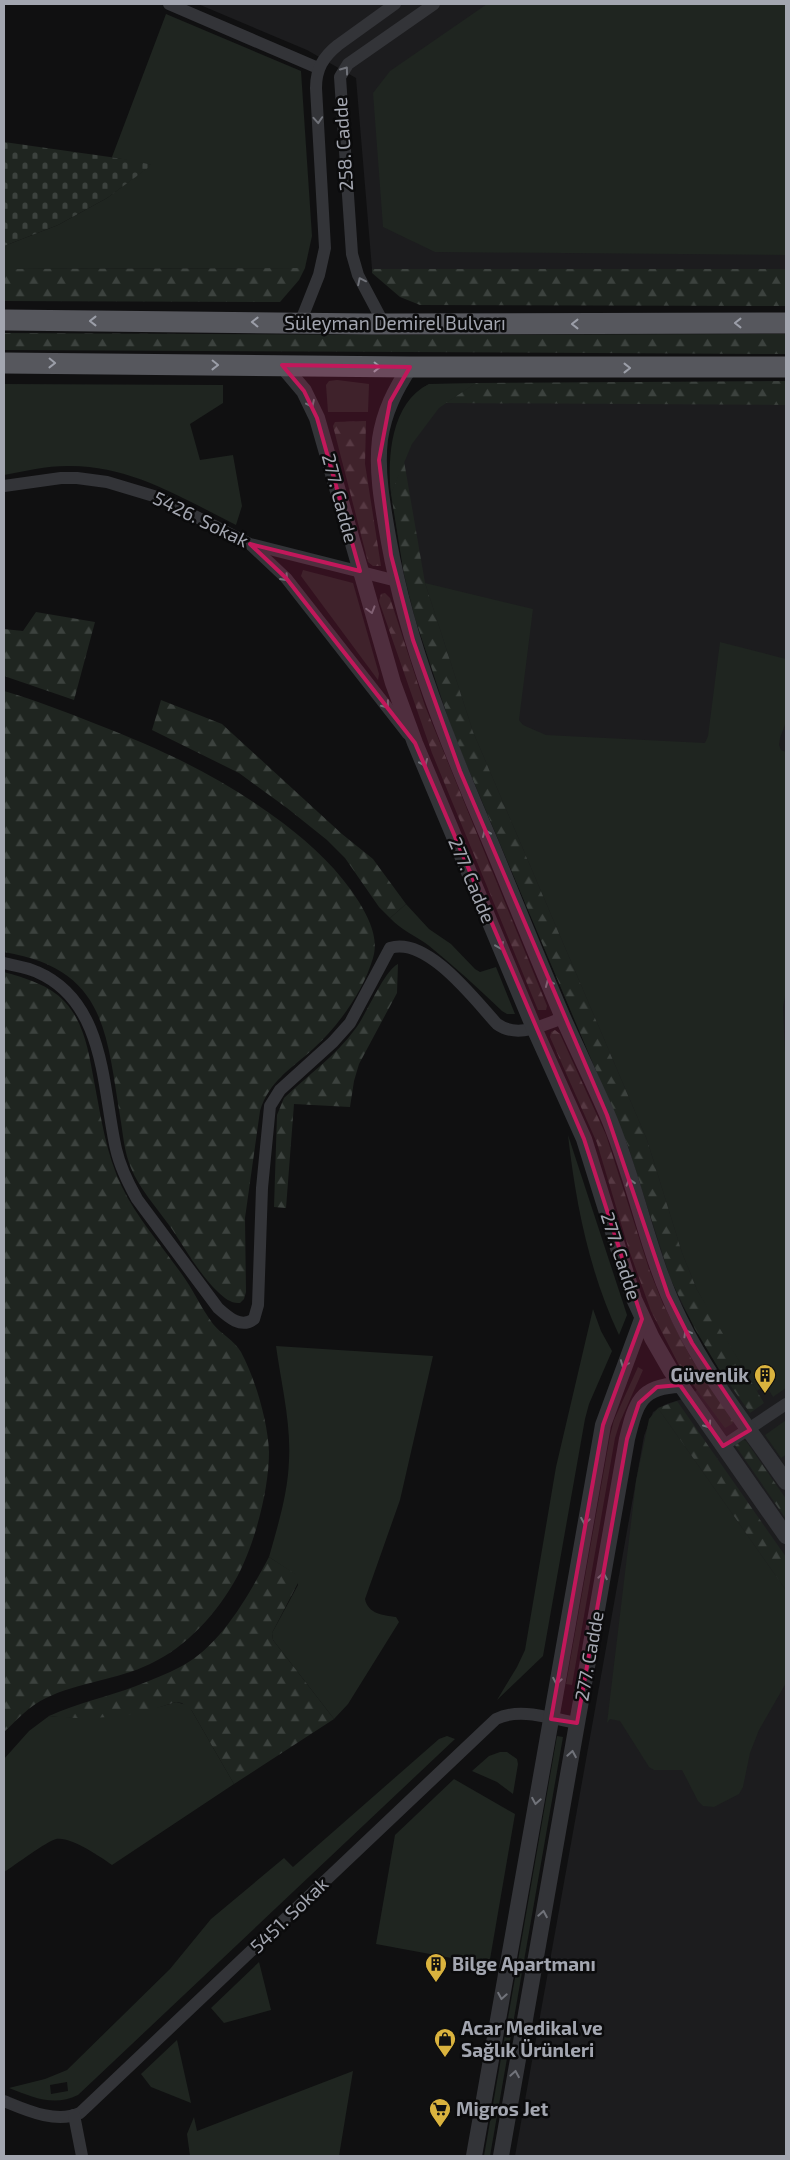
<svg xmlns="http://www.w3.org/2000/svg" width="790" height="2160" font-family="'Exo 2',sans-serif">
	<style>
		.built { fill: #1c1c1e }
		.grass { fill: #1f2520; fill-rule: evenodd }
		.forest { fill: url(#forest-firs) }
		.cemetery { fill: url(#cemetery-stones) }
		.lines { fill: none; stroke-linecap: round; stroke-linejoin: round }
		.minor { stroke: #333438; stroke-width: 12 }
		.tertiary { stroke: #333438; stroke-width: 16 }
		.trunk { stroke: #56575d; stroke-width: 21 }
		.oneway { stroke: #71737a }
		.oneway2 { stroke: #9b9ea8 }
		.marked { fill: #c2185b; fill-opacity: 0.2; stroke: #c2185b; stroke-width: 4; stroke-linejoin: round }
		.labels { text-anchor: middle; stroke-width: 5; stroke-linejoin: round; paint-order: stroke }
		.street-label { font-size: 19px; fill: #a3a6b0; stroke: #0b0b0c }
		.poi-label { font-size: 19px; font-weight: bold; fill: #a3a6b0; stroke: #0b0b0c; text-anchor: start }
	</style>
	<defs>
		<pattern id="forest-firs" width="22" height="20" patternUnits="userSpaceOnUse" patternTransform="scale(1.25)"><rect width="22" height="20" fill="#1f2520"/><path d="M5 1l3.5 6h-7zM16 11l3.5 6h-7z" fill="#3c423e"/></pattern>
		<pattern id="cemetery-stones" width="16" height="16" patternUnits="userSpaceOnUse" patternTransform="scale(1.25)"><rect width="16" height="16" fill="#1f2520"/><path d="M2 7V4a2 2 0 0 1 4 0v3zM10 15v-3a2 2 0 0 1 4 0v3z" fill="#3c423e"/></pattern>
	</defs>
	<rect width="100%" height="100%" fill="#101011"/>
	<!-- built -->
	<g class="built">
		<path d="M198,4h588v265h-414l-16,-191 -49,-28z"/>
		<path d="M786,381v1775h-271l129,-720 9,-24 13,-8 23,-7 30,-28 -38,-66 -17,-42 -36,-115 -174,-411 -11,-31 -28,-86 -11,-44 -14,-89 4,-49 6,-20 7,-12 17,-17 5,-3z"/>
	</g>
	<!-- grass -->
	<g class="grass">
		<path d="M487,4h299v251l-351,-3 -52,-25 -10,-134 17,-22z"/>
		<path d="M166,14l135,57 11,165 -7,32 -301,1v-23l54,-21 49,-27 44,-33 -39,-8z"/>
		<path d="M337,380l32,4 -1,28h-40l-2,-27 3,-4z"/>
		<path d="M476,383l-37,25 -27,36 -21,50c-4,-36 0,-92 38,-110z"/>
		<path d="M4,384l219,1v18l-33,21 10,36 33,-5 9,51 -6,19c-54,-27 -106,-60 -168,-59 -22,0 -43,5 -64,9z"/>
		<path d="M303,570l50,13 26,91 -1,6 -77,-104z"/>
		<path d="M425,583l108,26 -14,111 4,5 23,10 159,8 3,-7 12,-94 66,17v63l-6,16 -1,7 2,5 5,2v239l-3,16 3,68v313l-13,9 -7,-12 -9,6 -45,-74 -15,-27 -15,-37 -35,-113 -174,-408z"/>
		<path d="M406,904l23,25 22,15 24,25 5,3 16,-5 19,47h-8l-5,-3c-24,-23 -48,-45 -74,-66 -12,-9 -27,-15 -38,-27z"/>
		<path d="M568,1135l59,180 -8,20c-30,-64 -43,-130 -51,-200z"/>
		<path d="M593,1309l8,22 11,20 -23,53 -4,15 -42,237 -46,44 20,-33 8,-17 31,-183z"/>
		<path d="M276,1346l157,10 -33,144 -35,99c3,15 18,16 31,18l3,5 -51,82 -14,15 -61,-79 -1,-7 26,-48 -2,-10 -27,-18c9,-32 19,-64 20,-97 2,-38 -8,-77 -13,-114z"/>
		<path d="M638,1367l5,3 -23,52 -5,16 -43,247 -6,-1 44,-248 4,-16z"/>
		<path d="M658,1408l128,182v93l-27,47 -9,23 -7,34 -4,7 -25,13 -11,-1 -5,-5 -16,-31h-28l-5,-3 -29,-46 -10,-2 -3,4 29,-242 13,-62z"/>
		<path d="M786,1420v35l-5,3 -16,-23z"/>
		<path d="M176,1702l11,3 5,6 42,73 -122,81c-11,-8 -42,-29 -56,-26 -9,2 -42,27 -52,33v-113l25,-28 20,-15c34,4 95,-3 127,-14z"/>
		<path d="M447,1736l8,3 -377,356c-24,12 -46,2 -69,-7l36,-9 22,-9 103,-101 41,-50 73,-61 9,9 146,-128zM67,2082l1,9 -17,3 -1,-9z"/>
		<path d="M557,1736l6,1 -73,419h-6z"/>
		<path d="M500,1752h7l10,7 1,5 -5,30 -16,-12 -25,-11 17,-15z"/>
		<path d="M454,1779l61,35 -26,151 -113,-21 19,-109z"/>
		<path d="M259,1962l12,48 -47,13 -13,-15z"/>
		<path d="M177,2040l14,63 -40,-16 -10,-13z"/>
		<path d="M353,2071l-14,85h-149l-3,-22 7,-17 3,14z"/>
	</g>
	<!-- forest -->
	<g class="forest">
		<path d="M305,268l-6,12 -19,22 -276,-1v-32z"/>
		<path d="M372,269h414v37l-366,-1 -20,-8 -28,-24z"/>
		<path d="M4,333l411,2 371,-1v20l-782,-4z"/>
		<path d="M786,381v24l-340,-2 30,-20z"/>
		<path d="M366,421l-1,43 16,102h-8l-5,-4 -35,-136 2,-4z"/>
		<path d="M404,461l21,122 48,149 174,408 35,113 15,37 67,113 -14,10 -31,-44 -24,-40 -24,-49 -43,-134 -174,-411 -39,-117 -11,-44 -13,-80z"/>
		<path d="M385,593l5,5 35,108 122,300 -1,4h-8l-106,-257 -53,-152 2,-7z"/>
		<path d="M36,612l59,10 -21,78 -70,-24v-47l19,2z"/>
		<path d="M4,691c31,9 62,21 92,33 70,27 127,54 187,99 30,23 56,47 76,79 10,17 20,36 14,56 -10,34 -34,67 -60,91 -22,20 -44,32 -53,62l-15,107 1,74 -2,7 -4,4c-8,1 -16,-5 -22,-11 -20,-19 -34,-46 -49,-67 -13,-18 -30,-37 -38,-57 -7,-16 -8,-35 -11,-52 -14,-86 -15,-147 -116,-164z"/>
		<path d="M161,700l61,24 120,110 31,25 33,45 -16,14 -11,-11 -34,-49 -18,-18 -40,-32 -48,-35 -87,-43z"/>
		<path d="M398,964l-1,29 -38,71 -5,17 -4,26 -56,-3 -8,104 -12,-1 3,-92 7,-17c24,-23 53,-43 72,-70 11,-15 28,-57 42,-64z"/>
		<path d="M4,972c21,6 46,13 61,30 20,22 24,52 29,79 7,36 12,73 28,106 15,31 39,58 59,86 12,16 20,35 32,51 8,10 21,16 28,28 14,26 27,70 28,100 0,38 -14,91 -32,125 -19,35 -50,70 -87,87 -33,16 -71,18 -104,34 -17,8 -29,22 -42,34z"/>
		<path d="M555,1030l5,4 46,101 43,134 14,35 28,54 43,63 -2,3 -7,4 -45,-61 -29,-56 -22,-61 -32,-107 -47,-106 1,-5z"/>
		<path d="M677,1401l109,156v33l-128,-182z"/>
		<path d="M743,1440l3,1 40,58v20l-51,-74z"/>
		<path d="M269,1557l28,18 2,6 -27,52 1,7 61,79 -100,65 -42,-73 -10,-8 -6,-1c-44,15 -80,19 -127,14 28,-13 58,-19 87,-30 15,-6 31,-12 46,-20 40,-22 66,-70 87,-109z"/>
	</g>
	<!-- cemetery -->
	<path class="cemetery" d="M4,142l127,18 21,5 -45,33 -49,27 -54,21z"/>
	<g class="lines">
		<!-- minor -->
		<g class="minor">
			<path d="M169,4l149,64"/>
			<path d="M300,323l19,-48 6,-27 -9,-160c0,-19 7,-31 22,-43l57,-41"/>
			<path d="M384,324l-26,-49 -6,-21 -12,-177 8,-13 86,-60"/>
			<path d="M4,486l57,-8h16l30,4 50,15 93,47 147,37"/>
			<path d="M252,546l34,32 122,156"/>
			<path d="M4,963c11,3 23,4 33,9 69,30 65,115 79,177 4,18 12,34 21,50l81,109c10,9 23,21 36,11l4,-14 4,-117 8,-82 10,-16 53,-48 17,-19 40,-75c37,-12 85,52 107,76 21,15 45,1 66,-6"/>
			<path d="M723,1446l63,-42"/>
			<path d="M4,2101c22,9 52,23 76,12l416,-394c24,-12 56,0 81,4"/>
			<path d="M74,2115l8,41"/>
		</g>
		<!-- tertiary -->
		<g class="tertiary">
			<path d="M282,365l22,26 13,27 76,265 22,60 119,285 50,111 50,160 18,39 19,33 115,165"/>
			<path d="M410,367c-15,23 -26,45 -30,72 -4,34 3,69 9,103 19,106 61,206 103,304 24,58 47,116 72,174 14,31 29,62 43,94 29,67 40,140 73,206 28,58 70,110 106,162"/>
			<path d="M474,2156l129,-731 39,-106"/>
			<path d="M501,2156l126,-717c9,-36 13,-53 53,-54"/>
		</g>
		<!-- trunk -->
		<g class="trunk">
			<path d="M4,320l368,4 414,-1"/>
			<path d="M4,363l406,4h376"/>
		</g>
	</g>
	<!-- one-way arrows -->
	<defs><path id="oneway-chevron" d="M-2-3.5L2.5 0L-2 3.5" fill="none" stroke-width="1.6" stroke-linecap="round" stroke-linejoin="round" transform="scale(1.25)"/></defs>
	<g class="oneway">
		<use href="#oneway-chevron" transform="translate(345 70) rotate(-54)"/>
		<use href="#oneway-chevron" transform="translate(318 120) rotate(86)"/>
		<use href="#oneway-chevron" transform="translate(361 281) rotate(-116)"/>
		<use href="#oneway-chevron" transform="translate(311 404) rotate(65)"/>
		<use href="#oneway-chevron" transform="translate(285 578) rotate(48)"/>
		<use href="#oneway-chevron" transform="translate(371 610) rotate(74)"/>
		<use href="#oneway-chevron" transform="translate(386 705) rotate(52)"/>
		<use href="#oneway-chevron" transform="translate(424 763) rotate(67)"/>
		<use href="#oneway-chevron" transform="translate(486 833) rotate(-113)"/>
		<use href="#oneway-chevron" transform="translate(500 946) rotate(67)"/>
		<use href="#oneway-chevron" transform="translate(549 983) rotate(-113)"/>
		<use href="#oneway-chevron" transform="translate(630 1182) rotate(-107)"/>
		<use href="#oneway-chevron" transform="translate(687 1333) rotate(-119)"/>
		<use href="#oneway-chevron" transform="translate(624 1364) rotate(111)"/>
		<use href="#oneway-chevron" transform="translate(708 1425) rotate(55)"/>
		<use href="#oneway-chevron" transform="translate(585 1521) rotate(100)"/>
		<use href="#oneway-chevron" transform="translate(603 1576) rotate(-80)"/>
		<use href="#oneway-chevron" transform="translate(557 1681) rotate(100)"/>
		<use href="#oneway-chevron" transform="translate(572 1754) rotate(-80)"/>
		<use href="#oneway-chevron" transform="translate(536 1801) rotate(100)"/>
		<use href="#oneway-chevron" transform="translate(543 1914) rotate(-80)"/>
		<use href="#oneway-chevron" transform="translate(502 1996) rotate(100)"/>
		<use href="#oneway-chevron" transform="translate(515 2074) rotate(-80)"/>
	</g>
	<g class="oneway2">
		<use href="#oneway-chevron" transform="translate(93 321) rotate(-180)"/>
		<use href="#oneway-chevron" transform="translate(255 322) rotate(-179)"/>
		<use href="#oneway-chevron" transform="translate(738 323) rotate(180)"/>
		<use href="#oneway-chevron" transform="translate(575 324) rotate(180)"/>
		<use href="#oneway-chevron" transform="translate(52 363) rotate(1)"/>
		<use href="#oneway-chevron" transform="translate(215 365) rotate(1)"/>
		<use href="#oneway-chevron" transform="translate(377 367) rotate(1)"/>
		<use href="#oneway-chevron" transform="translate(627 368)"/>
	</g>
	<!-- marked area -->
	<path class="marked" d="M282,365l128,2 -20,35 -11,58 12,95 22,85 47,131 147,344 61,180 24,48 58,87 -27,16 -43,-61 -23,2 -18,16 -12,36 -50,284 -26,-4 52,-294 39,-106 -58,-180 -169,-396 -129,-165 -36,-34 110,27 -43,-153 -13,-27z"/>
	<!-- icons -->
	<defs>
		<g id="building-pin" transform="scale(1.125)"><path d="M0 17L-7.5 6A9.5 9.5 0 1 1 7.5 6Z" fill="#dab33e" stroke="#0b0b0c"/><path d="M-4-6H4V6H1V3H-1V6H-4ZM-2.5-4.3h1.7v1.8h-1.7ZM.8-4.3h1.7v1.8H.8ZM-2.5-1h1.7V.8h-1.7ZM.8-1h1.7V.8H.8Z" fill="#111"/></g>
		<g id="shop-pin" transform="scale(1.125)"><path d="M0 17L-7.5 6A9.5 9.5 0 1 1 7.5 6Z" fill="#dab33e" stroke="#0b0b0c"/><path d="M-5-2.5h2.3a2.7 3.5 0 0 1 5.4 0H5L5.5 6h-11ZM-1.5-2.5h3a1.5 2.3 0 0 0-3 0Z" fill="#111"/></g>
		<g id="supermarket-pin" transform="scale(1.125)"><path d="M0 17L-7.5 6A9.5 9.5 0 1 1 7.5 6Z" fill="#dab33e" stroke="#0b0b0c"/><path d="M-6-5.5h2.5l.6 2H6L4.5 2H-2.5L-4.4-4H-6ZM-1.5 3.2a1.3 1.3 0 1 0 .1 0ZM3 3.2a1.3 1.3 0 1 0 .1 0Z" fill="#111"/></g>
	</defs>
	<g fill-rule="evenodd">
		<use href="#building-pin" x="765" y="1375"/>
		<use href="#building-pin" x="436" y="1964"/>
		<use href="#shop-pin" x="445" y="2039"/>
		<use href="#supermarket-pin" x="440" y="2109"/>
	</g>
	<g class="labels">
		<!-- street labels -->
		<g class="street-label">
			<text transform="translate(343 144) rotate(-94)" y="7">258. Cadde</text>
			<text x="395" y="330">Süleyman Demirel Bulvarı</text>
			<text transform="translate(340 498) rotate(75)" y="7">277. Cadde</text>
			<text transform="translate(201 519) rotate(26)" y="7">5426. Sokak</text>
			<text transform="translate(472 880) rotate(67)" y="7">277. Cadde</text>
			<text transform="translate(621 1256) rotate(72)" y="7">277. Cadde</text>
			<text transform="translate(589 1656) rotate(-80)" y="7">277. Cadde</text>
			<text transform="translate(289 1915) rotate(-44)" y="7">5451. Sokak</text>
		</g>
		<!-- poi labels -->
		<g class="poi-label">
			<text x="749" y="1382" text-anchor="end">Güvenlik</text>
			<text x="452" y="1971">Bilge Apartmanı</text>
			<text x="461" y="2035">Acar Medikal ve<tspan x="461" dy="22">Sağlık Ürünleri</tspan></text>
			<text x="456" y="2116">Migros Jet</text>
		</g>
	</g>
	<!-- border -->
	<rect width="790" height="2160" fill="none" stroke="#a3a6b0" stroke-width="10"/>
</svg>
